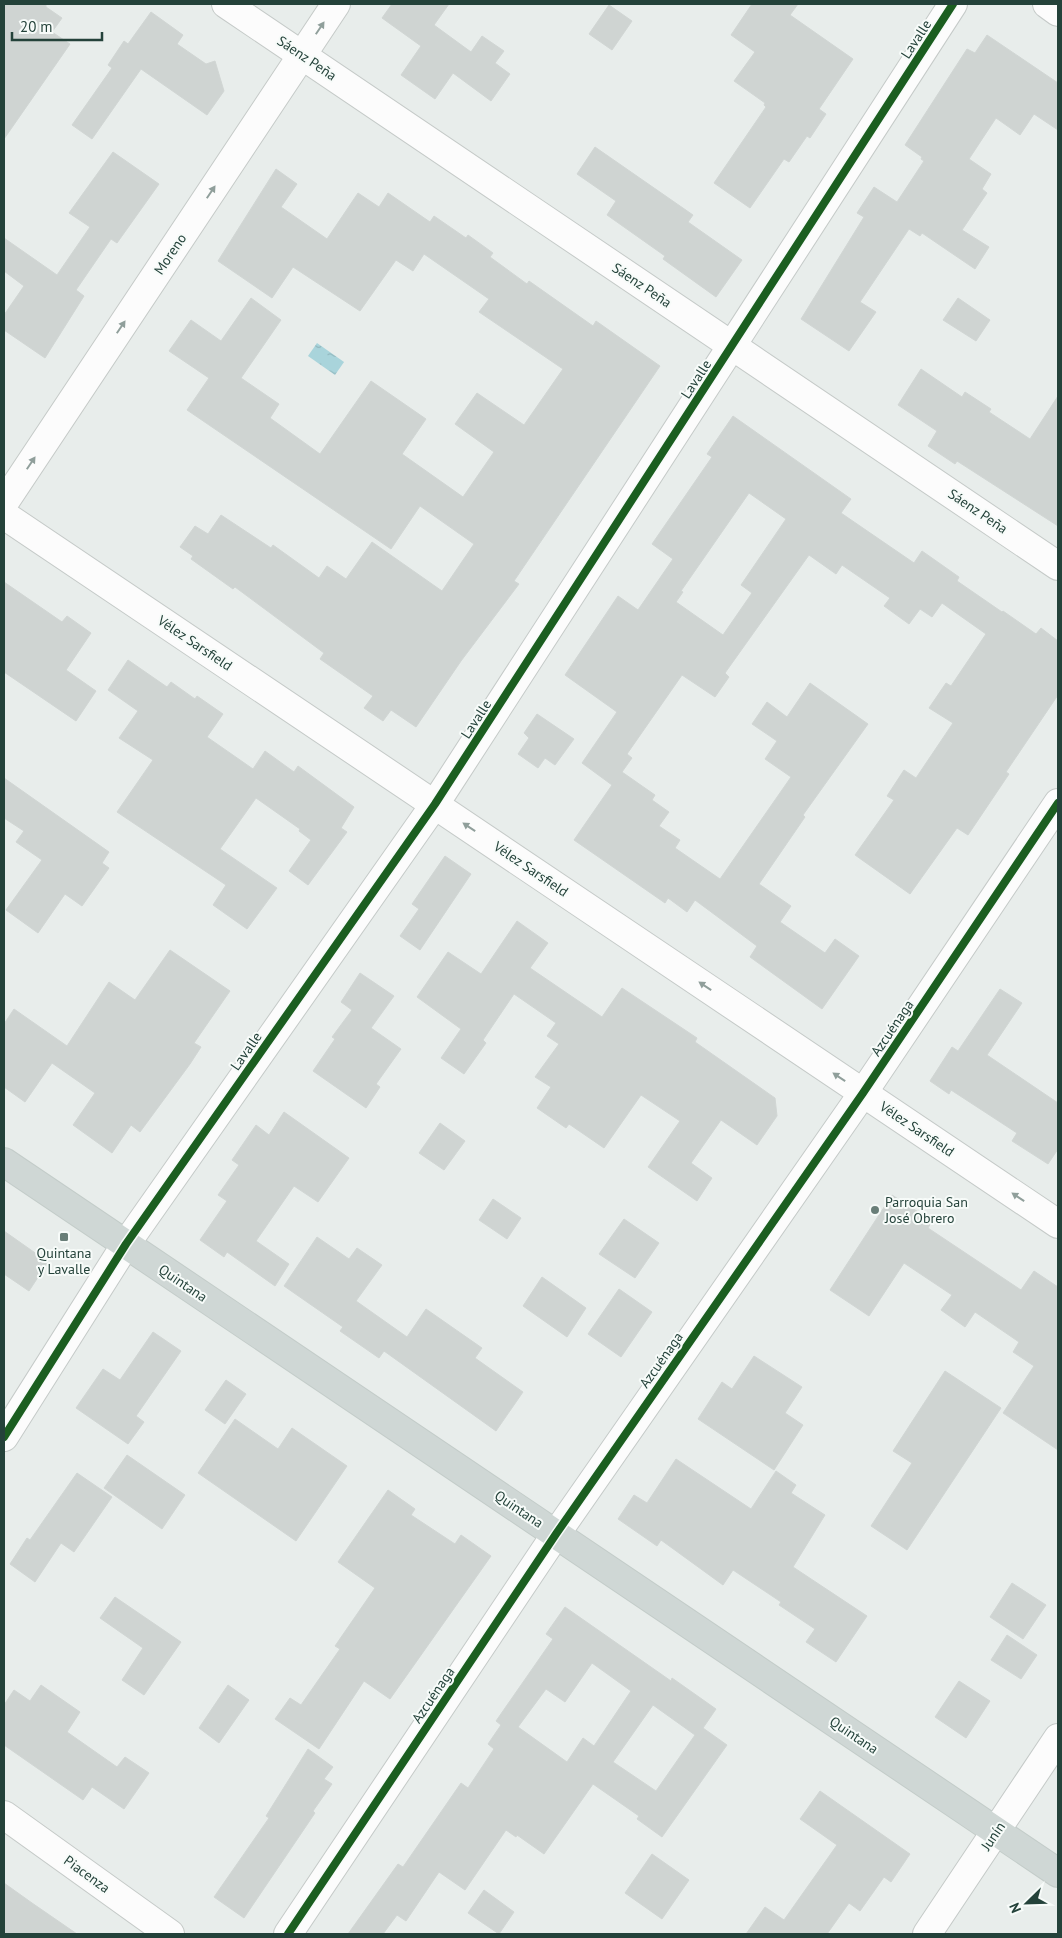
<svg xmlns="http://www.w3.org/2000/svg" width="1062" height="1938" font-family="'PT Sans',sans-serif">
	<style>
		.water { fill: url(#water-ripples) }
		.building { fill: #cfd4d2; stroke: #d1d6d4; fill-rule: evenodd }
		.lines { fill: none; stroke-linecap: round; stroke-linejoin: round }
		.minor-casing { stroke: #c5cac8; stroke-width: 30 }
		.major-casing { stroke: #c3ccc9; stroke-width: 30 }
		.minor { stroke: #fcfcfc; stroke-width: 28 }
		.major { stroke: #cfd7d5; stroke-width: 28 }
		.cycleway-casing { stroke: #f7fbf9; stroke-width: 11 }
		.cycleway { stroke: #1b5e20; stroke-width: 8 }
		.oneway { fill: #909f9b }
		.poi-dot { fill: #697e78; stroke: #f7fbf9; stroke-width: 2 }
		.labels { text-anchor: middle; stroke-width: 4; stroke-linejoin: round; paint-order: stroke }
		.street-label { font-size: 14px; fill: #24423a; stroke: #f7fbf9 }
		.poi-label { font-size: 14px; fill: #24423a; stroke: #f7fbf9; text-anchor: start }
	</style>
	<defs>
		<pattern id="water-ripples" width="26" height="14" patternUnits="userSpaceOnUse" patternTransform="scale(1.25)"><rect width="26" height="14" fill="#a9d4db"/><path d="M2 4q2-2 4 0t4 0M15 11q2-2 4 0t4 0" fill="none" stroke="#91b7bd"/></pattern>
	</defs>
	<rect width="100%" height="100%" fill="#e8edeb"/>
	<!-- water -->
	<path class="water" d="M317,343l27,19 -9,13 -27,-19z"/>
	<!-- building -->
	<g class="building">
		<path d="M4,4h42v3l16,11 -10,14 18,12 -66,95z"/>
		<path d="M392,4h57l-15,21 37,27 11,-16 22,15 -9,12 15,11 -19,27 -38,-28 -18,26 -34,-24 20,-29 -39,-28z"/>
		<path d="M752,4h46l-8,11 63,44 -34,50 7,5 -16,24 -3,-2 -18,26 -5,-3 -34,49 -36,-25 52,-76 -2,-2 1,-2 -31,-22 21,-29 -24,-17z"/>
		<path d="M609,5l23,16 -20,29 -23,-16z"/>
		<path d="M151,12l32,23 -6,9 29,20 9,-3 9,30 -17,24 -66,-46 -49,70 -20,-14 40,-57 -4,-3 16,-24 4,3z"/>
		<path d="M987,35l71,48v47l-24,-16 -14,21 -24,-17 -27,41 22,15 -9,15 5,4 -25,37 27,17 -14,22 -53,-36 -2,3 -11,-7 -49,73 16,10 -27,39 -48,-32 63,-102 -7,-4 17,-26 23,15 27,-41 -3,-2 1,-2 -17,-12 62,-96 8,4z"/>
		<path d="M595,147l98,68 -5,7 54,38 -26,37 -53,-38 2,-3 -58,-41 9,-14 -39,-27z"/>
		<path d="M113,152l46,32 -42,59 -6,-4 -35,51 8,6 -39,62 -41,-28v-15l20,-29 -20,-15v-33l53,37 33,-48 -21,-14z"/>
		<path d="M276,169l21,15 -16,23 46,32 31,-46 21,14 9,-14 42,29 4,-6 32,22 2,-3 25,18 -3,4 37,27 2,-3 64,45 3,-5 64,45 -146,215 5,3 -58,77 -45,66 -25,-17 -8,11 -19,-13 9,-12 -53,-37 4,-6 -89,-66 -2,2 -42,-30 2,-3 -13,-9 15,-21 13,8 13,-19 50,33 2,-3 46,33 8,-12 19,13 26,-37 70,49 32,-47 -54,-38 -29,43 -204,-139 22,-32 -40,-27 22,-31 30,21 30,-43 30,22 -40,58 38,26 -9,14 50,36 51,-73 55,38 -24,35 61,43 31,-45 -39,-28 22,-31 47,32 39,-56 -84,-57 10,-13 -65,-45 -11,17 -17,-11 -36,51 -67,-44 -21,31 -54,-37z"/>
		<path d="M958,298l32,22 -14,21 -33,-21z"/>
		<path d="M921,369l41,28 3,-5 26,17 -2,3 41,27 28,-43v130l-101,-65 -2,3 -27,-18 9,-15 -39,-26z"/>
		<path d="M733,416l118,83 -10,14 73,50 8,-12 37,26 -2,4 45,31 1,-1 33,23 5,-6 17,13v54l-52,77 3,2 -41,61 -11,-7 -47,66 -55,-39 39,-55 -7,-4 17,-26 12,8 37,-55 -24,-15 17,-25 5,3 35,-52 -44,-31 -10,14 -12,-8 -11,15 -25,-18 6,-8 -48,-33 -6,9 -27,-19 -84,118 4,4 -14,20 -33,-22 -55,79 5,4 -10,14 33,23 -3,5 17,12 -10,14 21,14 -5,8 45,31 71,-102 -26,-18 12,-18 -25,-17 15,-22 20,15 23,-34 58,41 -65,91 2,2 -46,67 32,22 -11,16 45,31 10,-14 24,17 -37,53 -72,-52 7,-11 -62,-46 -8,12 -19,-14 -3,5 -91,-63 38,-55 -30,-22 35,-51 -52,-37 53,-79 20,14 35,-51 -21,-15 60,-87 -5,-3zM749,493l37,26 -45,66 11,8 -29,42 -47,-33 7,-10 -2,-1z"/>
		<path d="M4,582l58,40 5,-6 24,17 -25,37 30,21 -20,30 -72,-49z"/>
		<path d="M128,660l39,27 4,-5 24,17 2,-3 26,18 -16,23 46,32 12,-18 29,21 4,-6 56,41 -13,21 6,4 -39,53 -19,-14 22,-31 -12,-9 1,-2 -44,-31 -36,51 57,39 -30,41 -34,-24 13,-20 -109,-73 36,-52 -34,-22 19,-27 -30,-21z"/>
		<path d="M537,714l37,25 -19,26 -10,-7 -7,10 -20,-14 11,-16 -5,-5z"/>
		<path d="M4,778l105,74 -7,11 7,5 -27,38 -17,-12 -27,39 -32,-23 36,-50 -26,-18 8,-11 -20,-13z"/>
		<path d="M445,856l26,18 -51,76 -20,-14 19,-27 -7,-5z"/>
		<path d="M517,921l31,22 -18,25 72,49 20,-29 75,50 -2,4 80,56 2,18 -20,29 -36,-25 -30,43 21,15 -15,23 -49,-34 32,-46 -39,-26 -37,53 -35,-24 -3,4 -29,-20 14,-21 -16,-10 24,-33 -12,-8 9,-13 -42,-29 -31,46 3,3 -22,31 -23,-16 20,-29 -44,-32 31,-45 33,22z"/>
		<path d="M170,950l60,41 -36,52 7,4 -11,17 -50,68 -9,-7 -19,28 -39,-28 22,-32 -43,-30 -27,39 -21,-15v-63l10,-15 53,37 42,-64 26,18z"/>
		<path d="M360,973l34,23 -23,32 30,21 -25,35 4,3 -14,21 -53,-37 22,-32 -3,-2 20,-27 -11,-8z"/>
		<path d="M1000,989l22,14 -35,52 71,48v46l-10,15 -36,-23 5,-8 -66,-43 -2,4 -19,-13 22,-34 6,4z"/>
		<path d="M284,1112l65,46 -31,44 -24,-16 -38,55 33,23 -14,22 -48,-34 -3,5 -24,-17 27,-39 -9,-6 21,-30 -7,-5 24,-35 13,10z"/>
		<path d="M440,1123l25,18 -21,29 -25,-17z"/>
		<path d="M892,1195l40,26 -4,7 93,62 13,-19 24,16v163l-55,-37 31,-47 -21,-14 6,-10 -44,-30 -10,15 -24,-17 11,-15 -48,-32 -35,53 -39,-26z"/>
		<path d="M493,1199l28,19 -14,21 -28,-19z"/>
		<path d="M624,1219l35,24 -24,35 -36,-24z"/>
		<path d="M4,1231l44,31 -19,29 -25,-17z"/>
		<path d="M317,1237l32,22 8,-11 25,17 -26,36 51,36 19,-28 56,39 -7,10 48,34 -27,39 -112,-80 -5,7 -39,-27 3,-4 -59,-41z"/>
		<path d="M542,1277l44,31 -19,29 -44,-31z"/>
		<path d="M619,1289l33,23 -31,45 -33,-23z"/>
		<path d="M153,1332l28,19 -45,65 8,6 -16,22 -52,-36 27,-39 17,11z"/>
		<path d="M754,1356l48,31 -17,26 18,12 -29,45 -76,-51 24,-37 10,7z"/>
		<path d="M945,1371l56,37 -94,142 -36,-24 41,-63 -19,-12z"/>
		<path d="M226,1380l20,14 -21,30 -20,-14z"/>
		<path d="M235,1419l43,30 14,-21 55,38 -51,75 -98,-68z"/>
		<path d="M127,1455l58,40 -23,34 -58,-41z"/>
		<path d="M676,1459l75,50 25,-38 20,14 -5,8 34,22 -32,52 74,49 -31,46 -30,-20 9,-13 -36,-24 2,-3 -48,-32 -10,15 -62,-45 -4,6 -39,-27 16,-24 13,8z"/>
		<path d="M77,1473l35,24 -38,55 -13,-9 -26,39 -25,-18 17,-26 3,2z"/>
		<path d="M388,1490l27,19 -4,6 44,29 6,-9 30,21 -101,143 -26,-18 -45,68 -44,-30 15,-21 11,7 39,-56 -5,-3 40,-58 -37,-26z"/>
		<path d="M1012,1583l34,22 -23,34 -33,-22z"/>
		<path d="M115,1597l66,45 -37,53 -22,-15 21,-32 -43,-30z"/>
		<path d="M565,1607l106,74 1,-3 44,31 -13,19 24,17 -65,92 -25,-18 2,-3 -46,-32 -49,70 -27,-19 -1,2 -10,-7 -41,60 -26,-18 -33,49 -9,-6 -14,19h-35l50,-70 5,3 58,-84 7,5 26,-39 -6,-5 13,-19 -5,-4 57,-82 -7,-5zM592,1663l39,28 -37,55 -11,-8 -16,24 -49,-35 28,-38 19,13zM653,1705l42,30 -39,56 -43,-29z"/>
		<path d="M1007,1635l30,20 -16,24 -30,-19z"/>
		<path d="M959,1681l31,20 -24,37 -31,-21z"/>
		<path d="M41,1685l39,27 -13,20 50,35 8,-10 24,16 -25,36 -32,-22 -9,13 -79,-55v-40l10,-15 16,11z"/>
		<path d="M228,1685l21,15 -30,43 -20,-15z"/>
		<path d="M308,1749l25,18 -9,12 8,5 -19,27 2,2 -71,105 -30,-21 55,-79 -3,-2z"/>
		<path d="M820,1791l90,63 -19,28 -7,-5 -24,34 -11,-8 -22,31h-81l19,-27 19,13 53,-75 -37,-26z"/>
		<path d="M652,1854l37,26 -27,39 -37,-26z"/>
		<path d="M4,1883l28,20 45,31h-73z"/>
		<path d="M484,1890l30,22 -15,22 -31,-21z"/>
	</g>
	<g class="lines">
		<!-- minor casing -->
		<g class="minor-casing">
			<g id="minor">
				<path d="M226,4l832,562"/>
				<path d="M1047,4l11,8"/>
				<path d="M4,503l332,-499"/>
				<path d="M4,515l1054,709"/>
				<path d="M4,1437l122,-193 309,-440 518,-800"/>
				<path d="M4,1815l166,119"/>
				<path d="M288,1934l268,-400 307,-441 195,-290"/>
				<path d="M927,1934l131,-196"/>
			</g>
		</g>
		<!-- major casing -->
		<g class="major-casing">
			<path id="major" d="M4,1162l1054,711"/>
		</g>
		<!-- minor -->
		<use href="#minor" class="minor"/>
		<!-- major -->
		<use href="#major" class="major"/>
		<!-- cycleway casing -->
		<g class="cycleway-casing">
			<g id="cycleway">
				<path d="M4,1437l122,-193 309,-440 518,-800"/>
				<path d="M288,1934l268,-400 307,-441 195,-290"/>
			</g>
		</g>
		<!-- cycleway -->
		<use href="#cycleway" class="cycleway"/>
	</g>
	<!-- one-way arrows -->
	<defs><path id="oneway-solid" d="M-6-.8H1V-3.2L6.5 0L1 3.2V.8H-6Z" transform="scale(1.25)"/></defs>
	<g class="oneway">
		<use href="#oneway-solid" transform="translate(320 28) rotate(-56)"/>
		<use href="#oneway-solid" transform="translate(211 192) rotate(-56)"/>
		<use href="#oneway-solid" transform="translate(121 327) rotate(-56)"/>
		<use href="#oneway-solid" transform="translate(31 463) rotate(-56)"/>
		<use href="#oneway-solid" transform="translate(469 827) rotate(-146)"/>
		<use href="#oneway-solid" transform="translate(705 986) rotate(-146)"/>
		<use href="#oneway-solid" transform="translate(839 1077) rotate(-146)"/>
		<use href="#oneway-solid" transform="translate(1018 1197) rotate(-146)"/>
	</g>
	<!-- markers -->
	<g class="poi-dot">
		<circle cx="875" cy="1210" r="5"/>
		<rect x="59" y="1232" width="10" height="10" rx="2.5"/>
	</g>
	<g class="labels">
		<!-- street labels -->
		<g class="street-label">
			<text transform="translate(916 39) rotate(-57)" y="5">Lavalle</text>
			<text transform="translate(307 58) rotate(34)" y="5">Sáenz Peña</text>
			<text transform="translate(170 254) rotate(-56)" y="5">Moreno</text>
			<text transform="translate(642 285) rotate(34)" y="5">Sáenz Peña</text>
			<text transform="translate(696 379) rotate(-57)" y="5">Lavalle</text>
			<text transform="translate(978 511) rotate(34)" y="5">Sáenz Peña</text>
			<text transform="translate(195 643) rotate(34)" y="5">Vélez Sarsfield</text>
			<text transform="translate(476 719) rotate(-57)" y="5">Lavalle</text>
			<text transform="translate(531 869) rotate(34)" y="5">Vélez Sarsfield</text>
			<text transform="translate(892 1028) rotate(-56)" y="5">Azcuénaga</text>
			<text transform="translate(246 1051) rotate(-55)" y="5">Lavalle</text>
			<text transform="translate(917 1129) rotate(34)" y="5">Vélez Sarsfield</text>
			<text transform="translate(183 1283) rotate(34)" y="5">Quintana</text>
			<text transform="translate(661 1360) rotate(-55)" y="5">Azcuénaga</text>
			<text transform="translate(519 1509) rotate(34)" y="5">Quintana</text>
			<text transform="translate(433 1695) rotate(-56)" y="5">Azcuénaga</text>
			<text transform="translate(854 1735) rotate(34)" y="5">Quintana</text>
			<text transform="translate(993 1836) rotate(-56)" y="5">Junín</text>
			<text transform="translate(87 1874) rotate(36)" y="5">Piacenza</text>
		</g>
		<!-- poi labels -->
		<g class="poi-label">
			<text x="885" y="1207">Parroquia San<tspan x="885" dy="16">José Obrero</tspan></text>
			<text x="64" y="1258" text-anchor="middle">Quintana<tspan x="64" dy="16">y Lavalle</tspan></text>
		</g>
	</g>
	<!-- border -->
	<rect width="1062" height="1938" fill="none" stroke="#24423a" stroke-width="10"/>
	<!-- north arrow -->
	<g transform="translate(1027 1903) rotate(247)" stroke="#f7fbf9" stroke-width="4" paint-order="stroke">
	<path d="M0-4L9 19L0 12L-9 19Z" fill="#24423a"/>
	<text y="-8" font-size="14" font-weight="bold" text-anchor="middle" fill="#24423a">N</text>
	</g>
	<!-- scale -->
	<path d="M12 32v8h90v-8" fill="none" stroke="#24423a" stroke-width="2.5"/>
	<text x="20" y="32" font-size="15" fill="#24423a" stroke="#f7fbf9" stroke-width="4" paint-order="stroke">20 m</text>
</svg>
